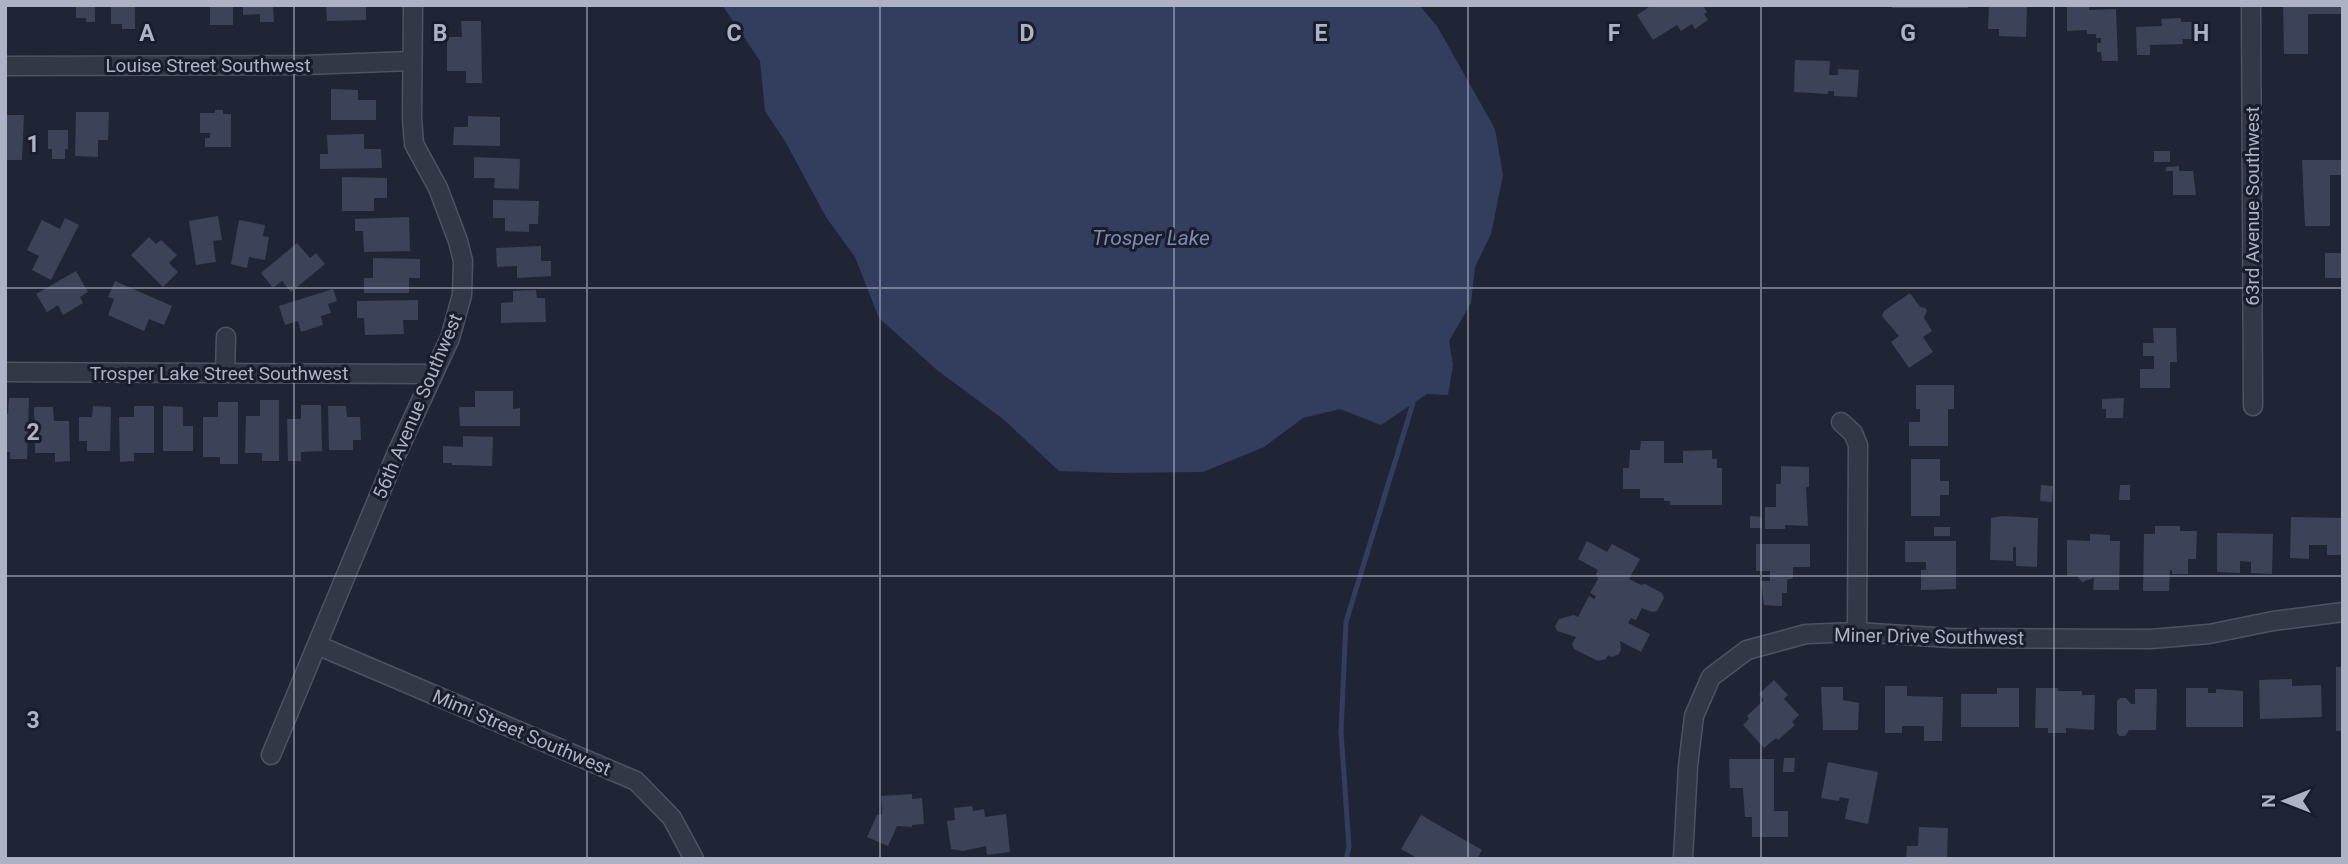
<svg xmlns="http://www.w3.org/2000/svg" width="2348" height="864" font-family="Roboto,sans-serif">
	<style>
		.water { fill: #333d5e }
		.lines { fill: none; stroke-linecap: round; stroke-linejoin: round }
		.stream { stroke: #333d5e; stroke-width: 5 }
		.building { fill: #3c4257 }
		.minor-casing { stroke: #4e5262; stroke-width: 21 }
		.minor { stroke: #333847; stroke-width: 18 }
		.grid { fill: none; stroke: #adb2c4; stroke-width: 2; stroke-opacity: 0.55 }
		.labels { text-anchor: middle; stroke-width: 6; stroke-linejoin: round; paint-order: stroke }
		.street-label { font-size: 19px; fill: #adb2c4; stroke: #191d2b }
		.water-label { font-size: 21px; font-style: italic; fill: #7d8ab1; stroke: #191d2b }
		.grid-label { font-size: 23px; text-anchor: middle; font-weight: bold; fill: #adb2c4; stroke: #191d2b; stroke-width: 6; stroke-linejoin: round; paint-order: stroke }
	</style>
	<rect width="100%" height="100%" fill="#202536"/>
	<!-- water -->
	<path class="water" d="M722,5h697l18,21 58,103 8,46 -12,59 -16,33 -4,36 -22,38 4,24 -5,30 -21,-1 -46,31 -41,-16 -37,9 -39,29 -61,25 -86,1 -58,-2 -56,-52 -66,-49 -58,-52 -24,-61 -29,-40 -41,-76 -20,-30 -5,-50z"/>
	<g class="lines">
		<!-- stream -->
		<path class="stream" d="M1346,859l3,-12 -8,-115 5,-110 67,-219 -4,-5"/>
	</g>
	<!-- building -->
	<g class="building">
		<path d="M76,5h19v17h-9v-4h-10z"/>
		<path d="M111,5h24v24h-13v-5h-11z"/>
		<rect x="210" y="5" width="23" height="20"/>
		<path d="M243,5h30l1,17h-14v-8l-17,1z"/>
		<path d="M326,5h40v15l-39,1z"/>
		<path d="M1652,5h51l4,7 -3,2 4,6 -13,9 -3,-5 -11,7 -4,-6 -24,15 -16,-25z"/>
		<rect x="1892" y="5" width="76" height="3"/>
		<path d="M1989,5h38l-1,32 -27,-1v-7h-11z"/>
		<path d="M2067,5h22v5l27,-1 2,52h-16l-1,-9h-4v-9h4v-5h-5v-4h-9v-4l-20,1z"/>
		<path d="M2283,5h59v9h-34v40h-24z"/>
		<path d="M2181,18v4h25v17h-24l1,5 -33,1v10h-13l-1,-28 26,-1 -1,-7z"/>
		<path d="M461,21h20l1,62h-16v-12h-19v-34h15z"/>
		<path d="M1795,60l35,1 -1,14h9v-6l21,1 -2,27 -23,-1v-5h-6v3l-34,-2z"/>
		<path d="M331,89l27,1v10h18v20h-45z"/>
		<path d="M215,110h8v4h8v33h-26v-9h5v-5h-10v-20h15z"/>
		<path d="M76,112h33l-1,28h-10v17l-23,-1z"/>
		<path d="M5,115h19l-2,45h-17z"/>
		<path d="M468,116l32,1v29l-47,-1 1,-18h14z"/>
		<path d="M48,130h20v19h-3v10h-13v-10h-4z"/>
		<path d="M364,134v15h17l1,19 -62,1v-15h8l-1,-19z"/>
		<rect x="2154" y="151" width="16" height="11"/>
		<path d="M474,157l46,2 -1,30 -25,-1 1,-10h-21z"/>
		<path d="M2302,160h41v15h-13v51h-25z"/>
		<path d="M2179,166v5h14l3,24h-23v-24h-7v-4z"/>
		<path d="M342,177l45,1v20h-13v13h-32z"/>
		<path d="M493,200l46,1 -1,23h-9v8l-24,-1v-13h-12z"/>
		<path d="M218,216l4,24 -9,1 3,21 -20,3 -7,-44z"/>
		<path d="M409,217l1,34 -46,1 -1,-21h-8v-12z"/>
		<path d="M65,218l14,7 -28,55 -19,-10 7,-14 -12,-6 15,-30 18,9z"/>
		<path d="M239,220l26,5 -2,11 6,1 -4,23 -16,-3 -2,11 -16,-4z"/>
		<path d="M149,237l7,7 5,-4 16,15 -8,8 9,9 -15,15 -32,-32z"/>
		<path d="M297,243l13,15 6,-5 9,11 -34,28 -9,-11 -9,7 -12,-15z"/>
		<path d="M541,246v15h10v15l-34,2v-12l-20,1 -1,-19z"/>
		<rect x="2325" y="253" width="18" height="25"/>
		<path d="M373,258l47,1v19h-11v15h-45v-15h9z"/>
		<path d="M76,271l12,21 -8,5 3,6 -20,12 -5,-10 -11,7 -11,-18z"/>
		<path d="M115,281l57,25 -8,19 -15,-6 -5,12 -36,-16 6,-16 -6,-2z"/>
		<path d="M333,289l4,12 -9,3 3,9 -10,3 2,9 -22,7 -3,-11 -13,4 -6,-19z"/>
		<path d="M536,290l1,8h8l1,24 -45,1v-20l12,-1v-11z"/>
		<path d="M1910,293l10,14 5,1 2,2 -3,8 8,13 -9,6 10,15 -24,16 -18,-26 8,-6 -17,-20 2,-5z"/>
		<path d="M418,300v20h-15l1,14 -39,1 -1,-17h-7v-17z"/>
		<path d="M2153,328h23l1,34h-7v26h-30v-19h14v-13h-11v-13h11z"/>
		<path d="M1916,385h38v24h-6v37h-39v-24h11v-13h-4z"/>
		<path d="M475,391h38v18l7,-1v18h-60l-1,-19h16z"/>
		<path d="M9,398h20l-2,61h-17v-7h-5v-38h3z"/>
		<path d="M2124,398l-1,20h-17v-9h-4v-10z"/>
		<path d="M260,400h19v61h-17v-8h-17l1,-37h14z"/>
		<path d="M218,402h20v62h-18v-7h-17v-40h15z"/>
		<path d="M301,405h20l1,46 -21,1v9h-13l-1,-42h14z"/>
		<path d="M93,406l18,1 -1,44h-23v-10h-8v-24h13z"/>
		<path d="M134,406h20v47h-20v8l-14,1 -1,-45h15z"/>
		<path d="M163,406l20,1v19h10v25h-30z"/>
		<path d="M328,406h18l1,11h13l1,23h-8v10h-24z"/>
		<path d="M34,407h19l1,14h15l1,40 -15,1v-9h-20z"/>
		<path d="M463,436l30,1 -1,29 -40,-1v-2h-9v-17l20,1z"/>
		<path d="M1641,441h23v22h19v-12l29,-1v9h5v9h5v37h-52v-4h-6v-3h-24v-9h-17v-21h6l1,-18h10z"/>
		<path d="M1911,459h29v22h9v14h-9v21h-29z"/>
		<path d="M1781,466l28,1v20h-3l2,39 -23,-1v4h-20v-22h11v-23h5z"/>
		<path d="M2041,485l12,1 -1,16 -12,-1z"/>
		<path d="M2120,485h10v15h-11z"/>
		<path d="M1750,516l12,1v11h-12z"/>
		<path d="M2002,516l36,2 -1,49 -21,-1v-19h-3v14l-23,-1 1,-42z"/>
		<path d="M2291,517l52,1v37h-16v-10h-18v14l-19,-1z"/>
		<path d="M2155,526h25v5h17l-1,28h-8v15h-16v-4h-2l-1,21h-26l1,-57h11z"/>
		<rect x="1934" y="527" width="16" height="9"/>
		<path d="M2217,533l56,1 -1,40 -21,-1v-11l-11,-1v12l-23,-1z"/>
		<path d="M2090,534l20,1v6h10l-1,49h-26l1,-12 -12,4 -5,-6h-10v-36l23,1z"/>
		<path d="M1587,541l20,11 5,-8 28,15 -11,20 12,6 4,-1 17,9 2,5 -7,13 -5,1 -10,-4 -6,12 -5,-2 -3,5 22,11 -9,18 -21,-11 1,9 -3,5 -7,2 -3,-2 -2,4 -8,2 -24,-12 -2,-5 4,-7 -19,-6 -2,-5 4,-7 15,-4 4,2 11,-21 5,3 2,-3 -6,-3 8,-14 -2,-5 2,-4 -20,-11z"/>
		<path d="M1905,541h51v48l-35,1v-20h5v-8h-21z"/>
		<path d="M1756,544h54v23h-17v11l-6,2v13h-5v13l-18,-1 -3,-24h9v-10h-14z"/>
		<rect x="2336" y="667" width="7" height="64"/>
		<path d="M2292,679v7l29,-1 1,32 -62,2 -1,-39z"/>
		<path d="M1774,680l14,15 -4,4 15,16 -7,7 3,3 -17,15 -2,-2 -12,10 -21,-23 6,-6 -2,-3 17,-16 -5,-6z"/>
		<path d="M1885,686h22v10l36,1 -1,44h-18v-15h-22v7h-17z"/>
		<path d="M1821,687h22v13l16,3 -1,27h-35z"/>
		<path d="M1997,688h22v39h-58v-33h36z"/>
		<path d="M2036,688h22v3h24v4h13l-1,35 -28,-2v5h-18v-5h-13z"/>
		<path d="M2186,688h22v5h8v-4l27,2v36h-57z"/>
		<path d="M2135,689h22l-1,41h-27l-4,6h-5l-3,-3v-32l3,-3h6l5,6h4z"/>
		<path d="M1784,758h11l-1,14h-11z"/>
		<path d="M1729,759h45v52h14v26h-36v-20h-7l-2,-29h-13z"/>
		<path d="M1828,762l50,10 -10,52 -23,-5 4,-20 -9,-2 -1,4 -18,-3z"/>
		<path d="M912,794v5l10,-1 2,26 -12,1v2l-15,-1 -9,20 -21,-9 10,-22 5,-1 -1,-18z"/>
		<path d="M972,806l1,5 11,-2 1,8 21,-3 4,38 -23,3 -1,-9 -23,5 -12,-2 -4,-28 8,-1 -1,-12z"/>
		<path d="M1421,815l61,35 -5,9h-58l-18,-10z"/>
		<path d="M1919,827l29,1 -1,31h-41l1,-13h11z"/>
	</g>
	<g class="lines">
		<!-- minor casing -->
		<g class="minor-casing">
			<g id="minor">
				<path d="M2251,5l2,401"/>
				<path d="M5,66l301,-1 106,-4"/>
				<path d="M5,372l427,2"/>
				<path d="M225,373l1,-36"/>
				<path d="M1841,422l12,11 5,12 -1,187"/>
				<path d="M317,645l319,136 36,37 22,41"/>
				<path d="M271,755l125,-300 54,-117 12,-43 1,-34 -5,-20 -20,-53 -24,-44 -2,-26 1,-113"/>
				<path d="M1683,859l5,-93 6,-50 17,-39 36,-27 59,-16 51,-2 93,6 201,1 58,-5 64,-13 70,-9"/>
			</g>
		</g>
		<!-- minor -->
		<use href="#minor" class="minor"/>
	</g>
	<!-- grid -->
	<path class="grid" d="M294,5v854M587,5v854M880,5v854M1174,5v854M1468,5v854M1761,5v854M2054,5v854M5,288h2338M5,576h2338"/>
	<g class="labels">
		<!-- street labels -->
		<g class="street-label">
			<text x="208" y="72">Louise Street Southwest</text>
			<text transform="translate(2252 206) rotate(-90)" y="7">63rd Avenue Southwest</text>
			<text x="219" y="380">Trosper Lake Street Southwest</text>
			<text transform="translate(417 406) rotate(-67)" y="7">56th Avenue Southwest</text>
			<text transform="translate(1929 636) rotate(1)" y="7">Miner Drive Southwest</text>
			<text transform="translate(522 732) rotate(23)" y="7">Mimi Street Southwest</text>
		</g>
		<!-- water labels -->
		<g class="water-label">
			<text x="1151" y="245">Trosper Lake</text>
		</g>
	</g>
	<g class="grid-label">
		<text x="147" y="41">A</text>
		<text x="440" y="41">B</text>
		<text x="734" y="41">C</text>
		<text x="1027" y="41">D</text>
		<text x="1321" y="41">E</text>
		<text x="1614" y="41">F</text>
		<text x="1908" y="41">G</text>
		<text x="2201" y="41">H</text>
		<text x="33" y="152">1</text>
		<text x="33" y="440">2</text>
		<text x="33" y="728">3</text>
	</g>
	<!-- border -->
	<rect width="2348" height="864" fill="none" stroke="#adb2c4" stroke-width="14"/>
	<!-- north arrow -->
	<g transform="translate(2285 801) rotate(270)" stroke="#191d2b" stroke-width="5" paint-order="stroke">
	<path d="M0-5L12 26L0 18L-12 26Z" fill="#adb2c4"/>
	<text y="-10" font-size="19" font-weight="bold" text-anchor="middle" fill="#adb2c4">N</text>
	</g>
</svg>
